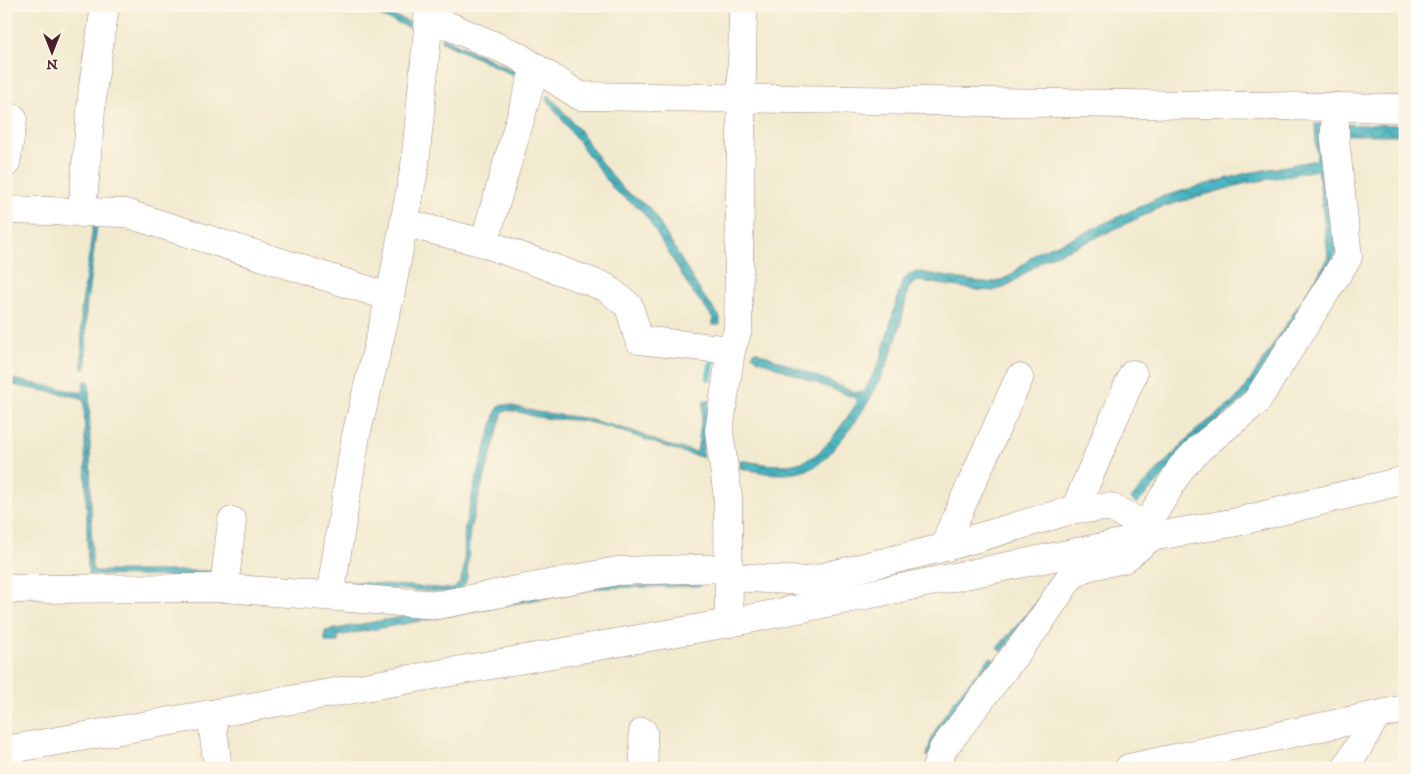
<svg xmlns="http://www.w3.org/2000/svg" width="1411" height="774" font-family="'IM FELL DW Pica',serif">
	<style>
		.water { fill: url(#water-waves); stroke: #486976 }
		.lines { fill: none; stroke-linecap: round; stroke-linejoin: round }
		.stream { stroke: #45b3c0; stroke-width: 7 }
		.minor-casing { stroke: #9e847d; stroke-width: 29 }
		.minor { stroke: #fff; stroke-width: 28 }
	</style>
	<defs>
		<pattern id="water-waves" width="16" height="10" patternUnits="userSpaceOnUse" patternTransform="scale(1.25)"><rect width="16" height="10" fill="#45b3c0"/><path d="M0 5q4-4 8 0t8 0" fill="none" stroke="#3c919c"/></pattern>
	</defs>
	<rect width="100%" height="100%" fill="#fcf5e5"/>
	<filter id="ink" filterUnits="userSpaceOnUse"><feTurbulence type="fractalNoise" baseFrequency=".02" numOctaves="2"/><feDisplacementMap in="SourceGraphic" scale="10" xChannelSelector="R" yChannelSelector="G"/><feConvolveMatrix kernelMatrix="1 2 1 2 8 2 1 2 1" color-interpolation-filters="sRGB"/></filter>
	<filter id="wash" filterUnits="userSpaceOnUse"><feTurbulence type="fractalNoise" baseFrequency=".0096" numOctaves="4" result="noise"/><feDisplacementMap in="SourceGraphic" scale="20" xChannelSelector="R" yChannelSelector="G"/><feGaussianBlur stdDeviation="1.12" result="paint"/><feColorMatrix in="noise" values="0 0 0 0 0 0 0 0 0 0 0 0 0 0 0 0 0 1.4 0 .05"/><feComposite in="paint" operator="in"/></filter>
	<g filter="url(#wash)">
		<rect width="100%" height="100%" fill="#f2eacf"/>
		<!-- water -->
		<g class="water">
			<path d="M355,6h15l47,19 -2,5z"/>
			<path d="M442,37l73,34 -2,4 -73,-34z"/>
			<path d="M549,95l29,33 25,37 20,24 28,20 51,85 18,23v8h-7v-7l-22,-28 -43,-71 -8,-10 -26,-19 -68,-92z"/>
			<path d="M1315,124l90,1v10h-77l8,118 -84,139 -51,44 -64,68 -6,-5 3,-4 61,-64 38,-29 13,-15 80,-125 2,-7 -10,-85 -75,14 -81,23 -75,35 -42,17 -39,28 -13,4 -15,-1 -59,-9 -5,2 -6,6c-9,56 -30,107 -67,151 -10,12 -19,25 -34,30 -22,8 -45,3 -67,-2v-8c72,14 78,-1 117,-57l-2,-5 -97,-38 -6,-5 3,-4 100,41h9l16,-31 22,-80 9,-8 9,-1 65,11 14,-2 12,-6 26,-23 34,-13 89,-42 83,-23 74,-14z"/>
			<path d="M93,226l4,1 -11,83v59h-4l-1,-58z"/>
			<path d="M6,378l77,15 1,-12h5l3,186 3,4h119v6l-126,-2 -4,-174 -6,-4 -72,-13z"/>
			<path d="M704,400h5l-7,57c-41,-8 -79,-29 -119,-36 -15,-2 -31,-1 -46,-4 -11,-2 -22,-8 -34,-6l-33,118 -3,49 -2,7 -8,8 -219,-13v-6l215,15c17,-10 9,-45 12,-62 7,-39 21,-78 31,-116l5,-6h8l28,7 47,6 49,13 34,14 30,7z"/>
			<path d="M1061,568l-59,84 -5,-4 40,-46 12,-21z"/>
			<path d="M701,576v10l-101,2 -262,48v6h-13v-11l290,-54z"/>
			<path d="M990,657l5,3 -68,97c4,-35 41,-72 63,-100z"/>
		</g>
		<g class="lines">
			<!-- stream -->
			<path class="stream" d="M709,378l3,-16"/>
		</g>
	</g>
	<g filter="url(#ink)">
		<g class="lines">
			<!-- minor casing -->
			<g class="minor-casing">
				<g id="minor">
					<path d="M428,17l88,38 64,41 825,12"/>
					<path d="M6,163l7,-45"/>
					<path d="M6,210l119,3 265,84"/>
					<path d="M82,213l11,-127 12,-80"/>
					<path d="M405,223l79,20 121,44 24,19 10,34 92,10"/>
					<path d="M484,243l51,-175"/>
					<path d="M1075,509l58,-135"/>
					<path d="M946,547l4,-16 69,-153"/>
					<path d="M729,577l77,4 140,-34 129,-38 35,-2 36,19"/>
					<path d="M224,588l8,-67"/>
					<path d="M6,589l218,-1 214,17 179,-34 112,-3"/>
					<path d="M330,596l26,-161 34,-138 25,-132 15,-159"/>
					<path d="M729,623l-1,-125 -9,-67 12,-81 7,-20 5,-324"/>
					<path d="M211,714l7,54"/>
					<path d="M643,732l1,36"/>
					<path d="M6,750l723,-127 422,-86 86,-15 168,-42"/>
					<path d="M936,768l7,-19 97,-127 30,-45 16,-10 38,-8 27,-22 -5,-11 35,-58 19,-20 56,-46 92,-145 -13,-118v-32"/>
					<path d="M1129,768l276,-59"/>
					<path d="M1346,768l30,-52"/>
				</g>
			</g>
			<!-- minor -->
			<use href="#minor" class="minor"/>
		</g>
	</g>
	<!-- margin -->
	<rect width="1411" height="774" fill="none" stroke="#fcf5e5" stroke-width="25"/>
	<!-- north arrow -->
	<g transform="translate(52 52) rotate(180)" stroke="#fcf5e5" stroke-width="4" paint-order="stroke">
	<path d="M0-4L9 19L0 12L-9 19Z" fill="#4a1f2b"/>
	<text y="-8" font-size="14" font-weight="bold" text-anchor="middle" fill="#4a1f2b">N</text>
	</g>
</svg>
